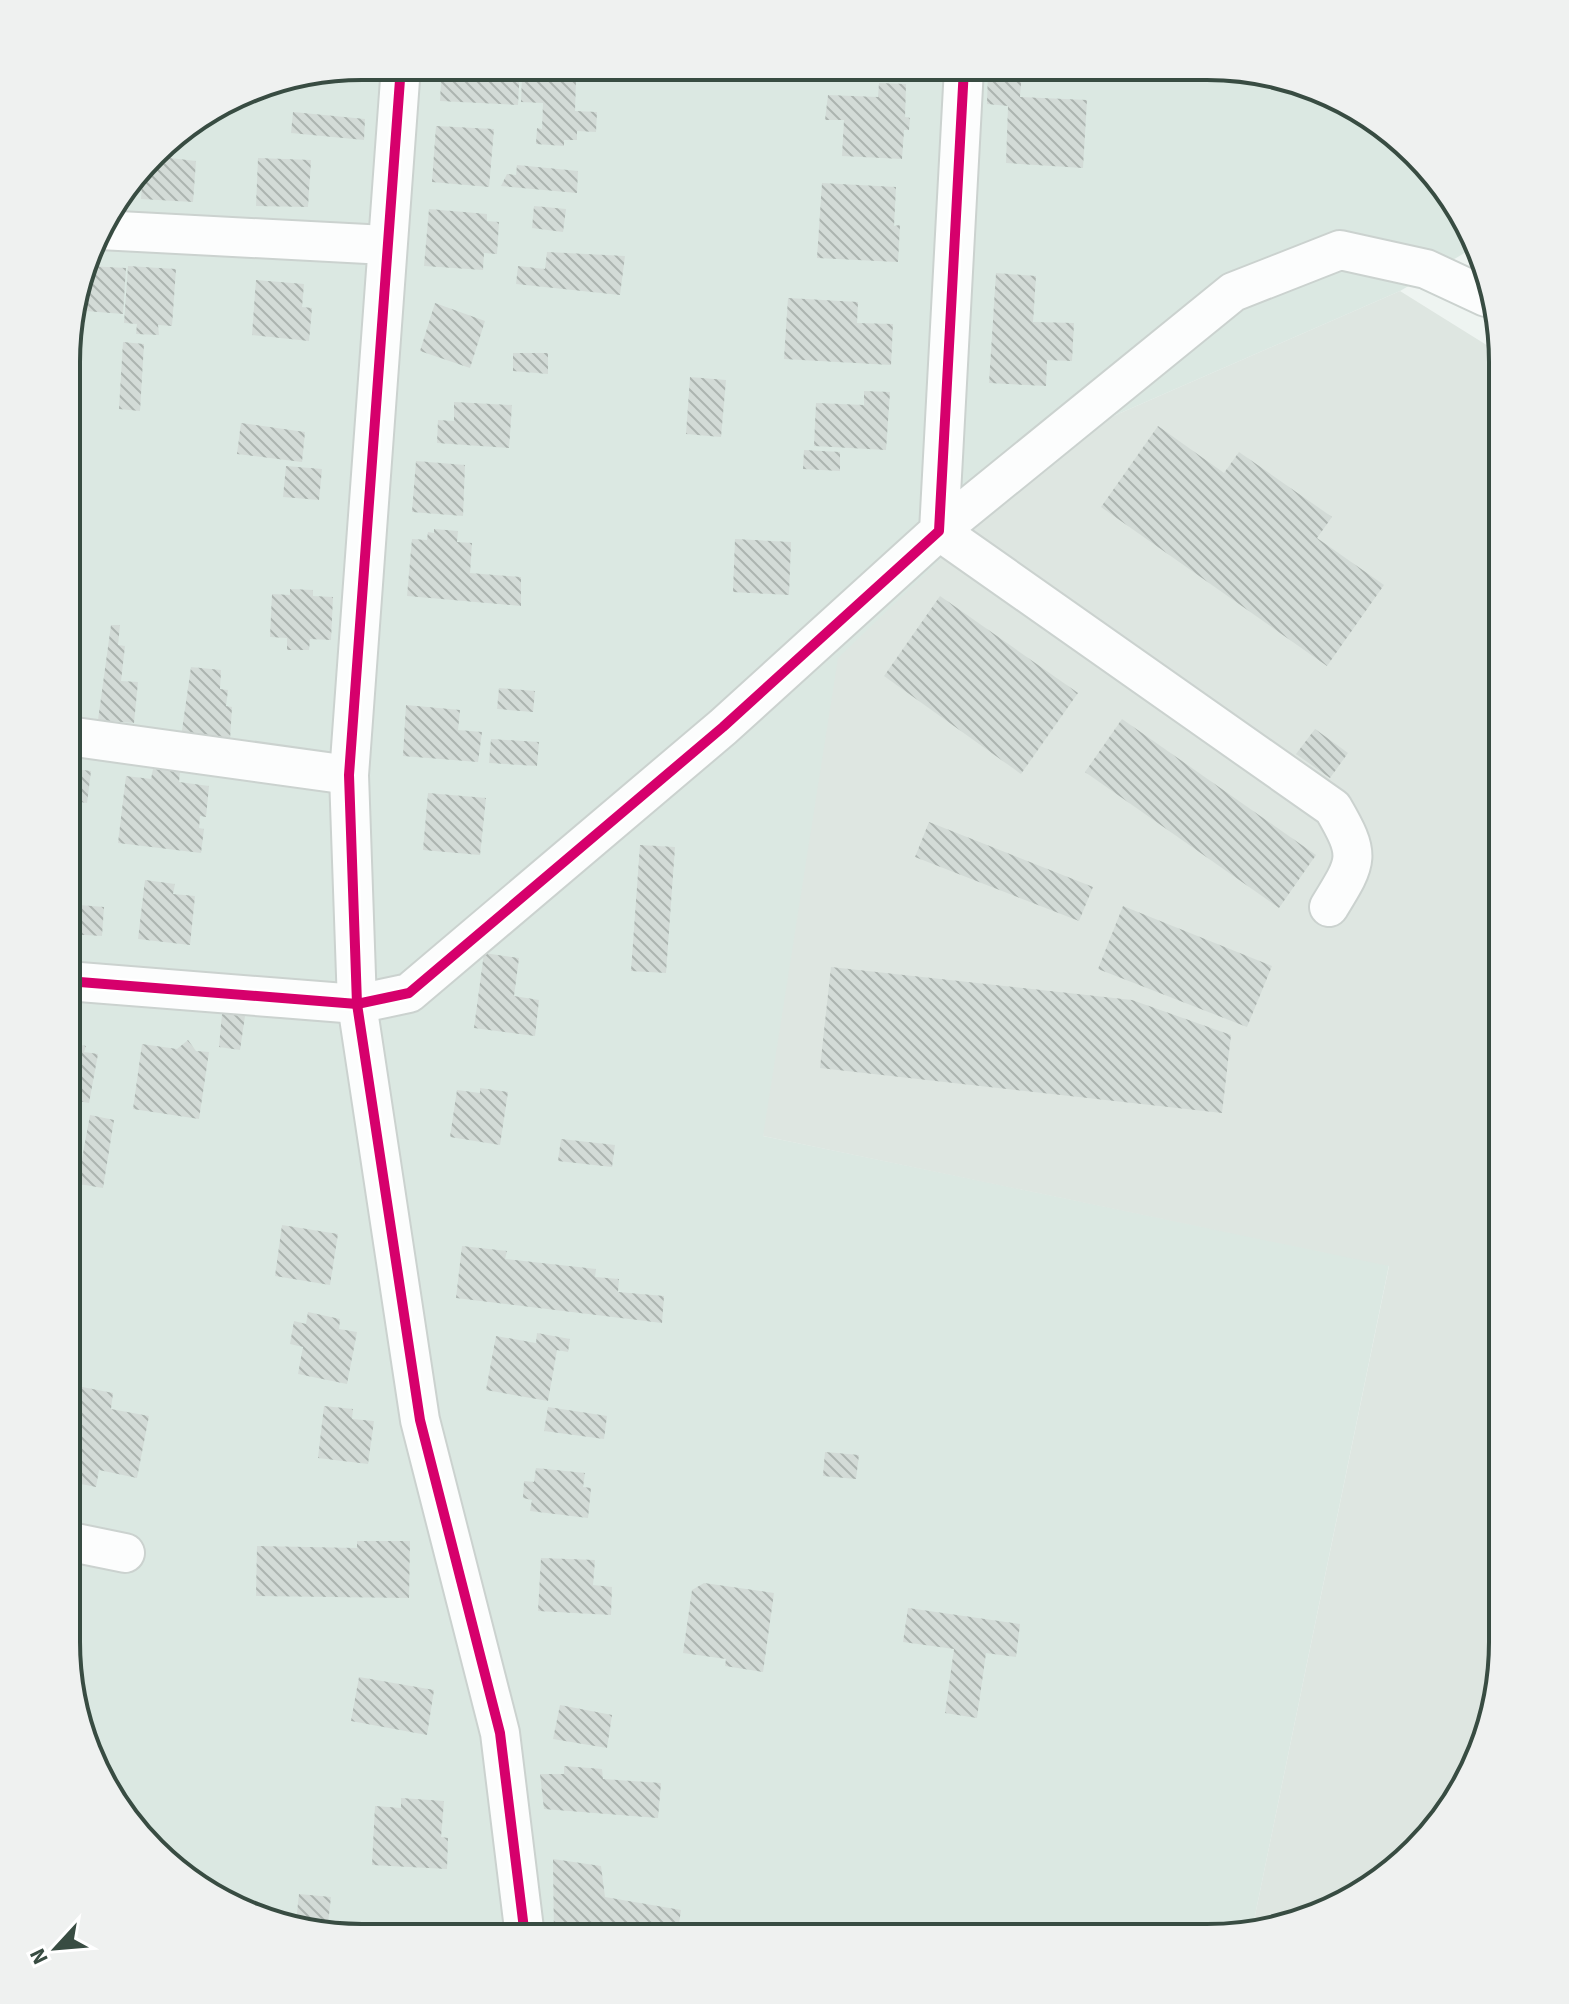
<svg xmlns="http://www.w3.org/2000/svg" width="1569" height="2004" font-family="'Source Sans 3',sans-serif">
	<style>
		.residential { fill: #dbe8e2 }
		.industrial { fill: #dee6e1 }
		.building { fill: url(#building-back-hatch) }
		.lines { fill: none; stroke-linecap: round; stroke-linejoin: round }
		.minor-casing { stroke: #cbd2cf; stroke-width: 42 }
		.minor { stroke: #fcfdfd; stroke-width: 38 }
		.cycleway-casing { stroke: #fff; stroke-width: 15 }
		.cycleway { stroke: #d6006c; stroke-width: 10 }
		.rim { fill: none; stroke: #384c42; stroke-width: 4 }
	</style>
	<defs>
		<pattern id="building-back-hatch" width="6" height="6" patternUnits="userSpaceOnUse" patternTransform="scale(2)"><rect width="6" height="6" fill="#d3dbd7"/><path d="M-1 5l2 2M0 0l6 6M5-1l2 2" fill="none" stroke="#acb4b0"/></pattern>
	</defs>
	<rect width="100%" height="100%" fill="#eef4f1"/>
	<!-- residential -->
	<path class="residential" d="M362,66l884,3 126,47 92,98 9,34 -73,43 -330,144 -307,701 626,129 -137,665 -26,7h-884l-144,-49 -93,-98 -39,-147 3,-1320 36,-109 62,-75 99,-57z"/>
	<!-- industrial -->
	<path class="industrial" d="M1400,291l101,63 2,7 -1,1300 -15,76 -34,69 -98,93 -103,31 137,-664 -626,-130 75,-478 232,-223z"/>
	<!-- building -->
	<g class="building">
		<path d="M442,66h78l-2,39 -78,-4z"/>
		<path d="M988,69l34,1 -2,27 67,3 -4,68 -77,-5 2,-57 -21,-2z"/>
		<path d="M522,77l54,2 -1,32 22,1 -1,20 -19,-1v9h-13v6l-28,-2 1,-16 5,1 1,-26 -22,-1z"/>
		<path d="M879,83l27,1 -1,33 5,1 -1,12h-5l-2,29 -60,-3 2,-36h-19l3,-25 50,2z"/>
		<path d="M293,112l72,7 -1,21 -73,-7z"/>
		<path d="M436,126l58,3 -5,58 -57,-5z"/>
		<path d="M153,156l43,5 -3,41 -52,-3 2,-30z"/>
		<path d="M258,158l53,2 -3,47 -52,-1z"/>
		<path d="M517,165l61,6 -1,22 -76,-7 6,-12 9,1z"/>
		<path d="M822,183l74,4 -2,39 6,-1 -2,37 -81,-4z"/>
		<path d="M534,206l32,3 -3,23 -31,-4z"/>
		<path d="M429,209l58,5v7l12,1 -2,32 -13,-1 -1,17 -59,-4z"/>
		<path d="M547,252l78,4 -5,39 -104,-11 2,-18 27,3z"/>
		<path d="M88,266l38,2 -3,46 -50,-4z"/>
		<path d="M128,266l48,3 -4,57 -14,-1 1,10 -23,-1 1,-10 -13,-1z"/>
		<path d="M996,273l40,3 -3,46 41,1 -2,38 -25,-1 -1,26 -57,-3z"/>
		<path d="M256,280l48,4 -2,23 10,1 -3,33 -57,-6z"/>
		<path d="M788,298l70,4 -1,21 36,1 -2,41 -107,-6z"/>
		<path d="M435,303l50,18 -15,47 -50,-17z"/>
		<path d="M123,342l21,2 -4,67 -21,-2z"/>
		<path d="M513,353h35v21l-35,-3z"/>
		<path d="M690,377l36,3 -5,57 -35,-3z"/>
		<path d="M864,391l26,1 -4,58 -72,-4 2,-43 48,2z"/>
		<path d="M454,402l58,3 -3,43 -72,-5 1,-23 16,1z"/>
		<path d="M241,423l64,9 -3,30 -65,-8z"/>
		<path d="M1158,426l66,47 15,-21 93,65 -15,21 67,47 -57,81 -226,-159z"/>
		<path d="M804,450l36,2v19l-37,-2z"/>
		<path d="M416,461l49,4 -2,51 -51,-4z"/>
		<path d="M286,466l36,3 -3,31 -36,-3z"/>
		<path d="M434,529l24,2 -1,11 15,1 -2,30 51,4v29l-114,-10 5,-57 15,1 1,-8 6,1z"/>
		<path d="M735,539l56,3 -2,53 -56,-3z"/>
		<path d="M290,589l23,1v6l20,1 -2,43 -21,-1 -1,11h-22v-12l-17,-1 2,-43 18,1z"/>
		<path d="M940,596l138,97 -57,81 -137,-98z"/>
		<path d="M111,625h9l-2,20 7,1 -4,35 17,1 -4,41 -36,-3z"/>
		<path d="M68,636l10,1 -4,31 -6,-1z"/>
		<path d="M191,667l30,3 -1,19 8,1 -2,16 6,1 -2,33 -49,-3z"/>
		<path d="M499,688l36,3 -2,21 -36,-3z"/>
		<path d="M406,705l54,5 -2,20 24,2 -4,30 -75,-6z"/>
		<path d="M1122,719l194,136 -37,53 -194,-136z"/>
		<path d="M1315,729l33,24 -18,25 -34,-24z"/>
		<path d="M491,739l48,3 -2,24 -48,-3z"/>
		<path d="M68,768l23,3 -4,32 -19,-3z"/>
		<path d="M153,769l27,3 -1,10 30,4 -3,31 -6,-1 -1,12 5,1 -3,24 -83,-10 8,-67 25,3z"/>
		<path d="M428,793l58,5 -6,57 -57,-5z"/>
		<path d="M929,822l164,65 -14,34 -164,-64z"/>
		<path d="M640,845l35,2 -9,126 -35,-2z"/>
		<path d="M145,880l30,4 -2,10 22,2 -5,49 -52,-6z"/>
		<path d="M67,904l37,3 -2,29 -35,-2z"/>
		<path d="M1123,906l149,60 -25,61 -149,-58z"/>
		<path d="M484,953l35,5 -5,38 25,4 -4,36 -61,-8z"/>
		<path d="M831,967l301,33 99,35 -9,78 -402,-45z"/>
		<path d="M222,1014l23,2 -5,34 -21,-3z"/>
		<path d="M188,1040l8,11 13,1 -10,67 -66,-10 9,-65 35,5z"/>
		<path d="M72,1043l14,3 -2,6 14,2 -9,49 -22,-4v-50l4,1z"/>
		<path d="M480,1088l28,4 -8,53 -50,-8 7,-47 23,3z"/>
		<path d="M90,1115l24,5 -11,68 -36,-6v-14l13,2z"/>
		<path d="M561,1139l54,6 -3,22 -54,-6z"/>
		<path d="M282,1225l56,9 -8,51 -55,-9z"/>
		<path d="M462,1246l45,5 -2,8 91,10 -1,8 24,2 -1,13 46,4 -2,27 -206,-25z"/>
		<path d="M308,1312l32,7 -1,10 18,3 -10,52 -49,-10 5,-27 -13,-3 4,-23 12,3z"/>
		<path d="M537,1333l33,6 -2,13 -11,-2 -9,51 -62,-11 10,-54 40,7z"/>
		<path d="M67,1384l46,9 -2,16 38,7 -12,62 -38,-8 -3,17 -30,-6z"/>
		<path d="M324,1406l29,3 -1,10 22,2 -6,43 -50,-6z"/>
		<path d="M548,1407l59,9 -3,23 -60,-8z"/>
		<path d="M825,1452l34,3 -3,24 -33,-3z"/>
		<path d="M536,1468l49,5 -2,14 8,1 -3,30 -58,-7 2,-11 -9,-2 1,-17 10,1z"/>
		<path d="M357,1541h53l-1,57 -153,-2 1,-50 100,2z"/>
		<path d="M541,1558l54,2 -2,25 19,2 -1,28 -73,-4z"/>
		<path d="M704,1583l70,10 -11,79 -38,-6 1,-7 -43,-6 9,-63z"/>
		<path d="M908,1608l112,16 -4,33 -30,-4 -9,65 -32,-5 9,-64 -51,-7z"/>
		<path d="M359,1677l75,13 -7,45 -76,-14z"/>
		<path d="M560,1705l52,10 -5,33 -54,-9z"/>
		<path d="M564,1766l38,3 1,10 58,4 -3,35 -114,-9 -4,-35h24z"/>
		<path d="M401,1798l43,3 -3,36 7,1 -1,31 -75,-4 3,-59 26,2z"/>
		<path d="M553,1859l48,7 4,31 76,13 -4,27h-123z"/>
		<path d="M299,1894l32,3 -4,35 -31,-10z"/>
	</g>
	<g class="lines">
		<!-- minor casing -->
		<g class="minor-casing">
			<g id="minor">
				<path d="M401,66l-52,709 8,229 63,416 80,313 25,204"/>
				<path d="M100,230l286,15"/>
				<path d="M68,736l281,39"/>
				<path d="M1329,907c29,-47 32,-51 4,-99l-394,-277 294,-239 107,-42 86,19 60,28"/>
				<path d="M67,981l290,23 52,-11 314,-266 216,-196 25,-463"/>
				<path d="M66,1541l59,12"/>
			</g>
		</g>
		<!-- minor -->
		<use href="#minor" class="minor"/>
		<!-- cycleway casing -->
		<g class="cycleway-casing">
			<g id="cycleway">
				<path d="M401,66l-52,709 8,229 63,416 80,313 25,204"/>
				<path d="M67,981l290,23 52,-11 314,-266 216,-196 25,-463"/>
			</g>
		</g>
		<!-- cycleway -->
		<use href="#cycleway" class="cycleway"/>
	</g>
	<!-- crop -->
	<path d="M0 0H1569V2004H0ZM362 80H1207A282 282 0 0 1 1489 362V1642A282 282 0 0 1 1207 1924H362A282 282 0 0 1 80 1642V362A282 282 0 0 1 362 80Z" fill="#eff1f0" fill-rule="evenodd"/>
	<path class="rim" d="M362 80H1207A282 282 0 0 1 1489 362V1642A282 282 0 0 1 1207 1924H362A282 282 0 0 1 80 1642V362A282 282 0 0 1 362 80Z"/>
	<!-- north arrow -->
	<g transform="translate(56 1948) rotate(244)" stroke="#ffffff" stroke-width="6" paint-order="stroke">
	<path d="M0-6L14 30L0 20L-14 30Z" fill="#384c42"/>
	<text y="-12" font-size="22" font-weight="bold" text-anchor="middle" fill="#384c42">N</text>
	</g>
</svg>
